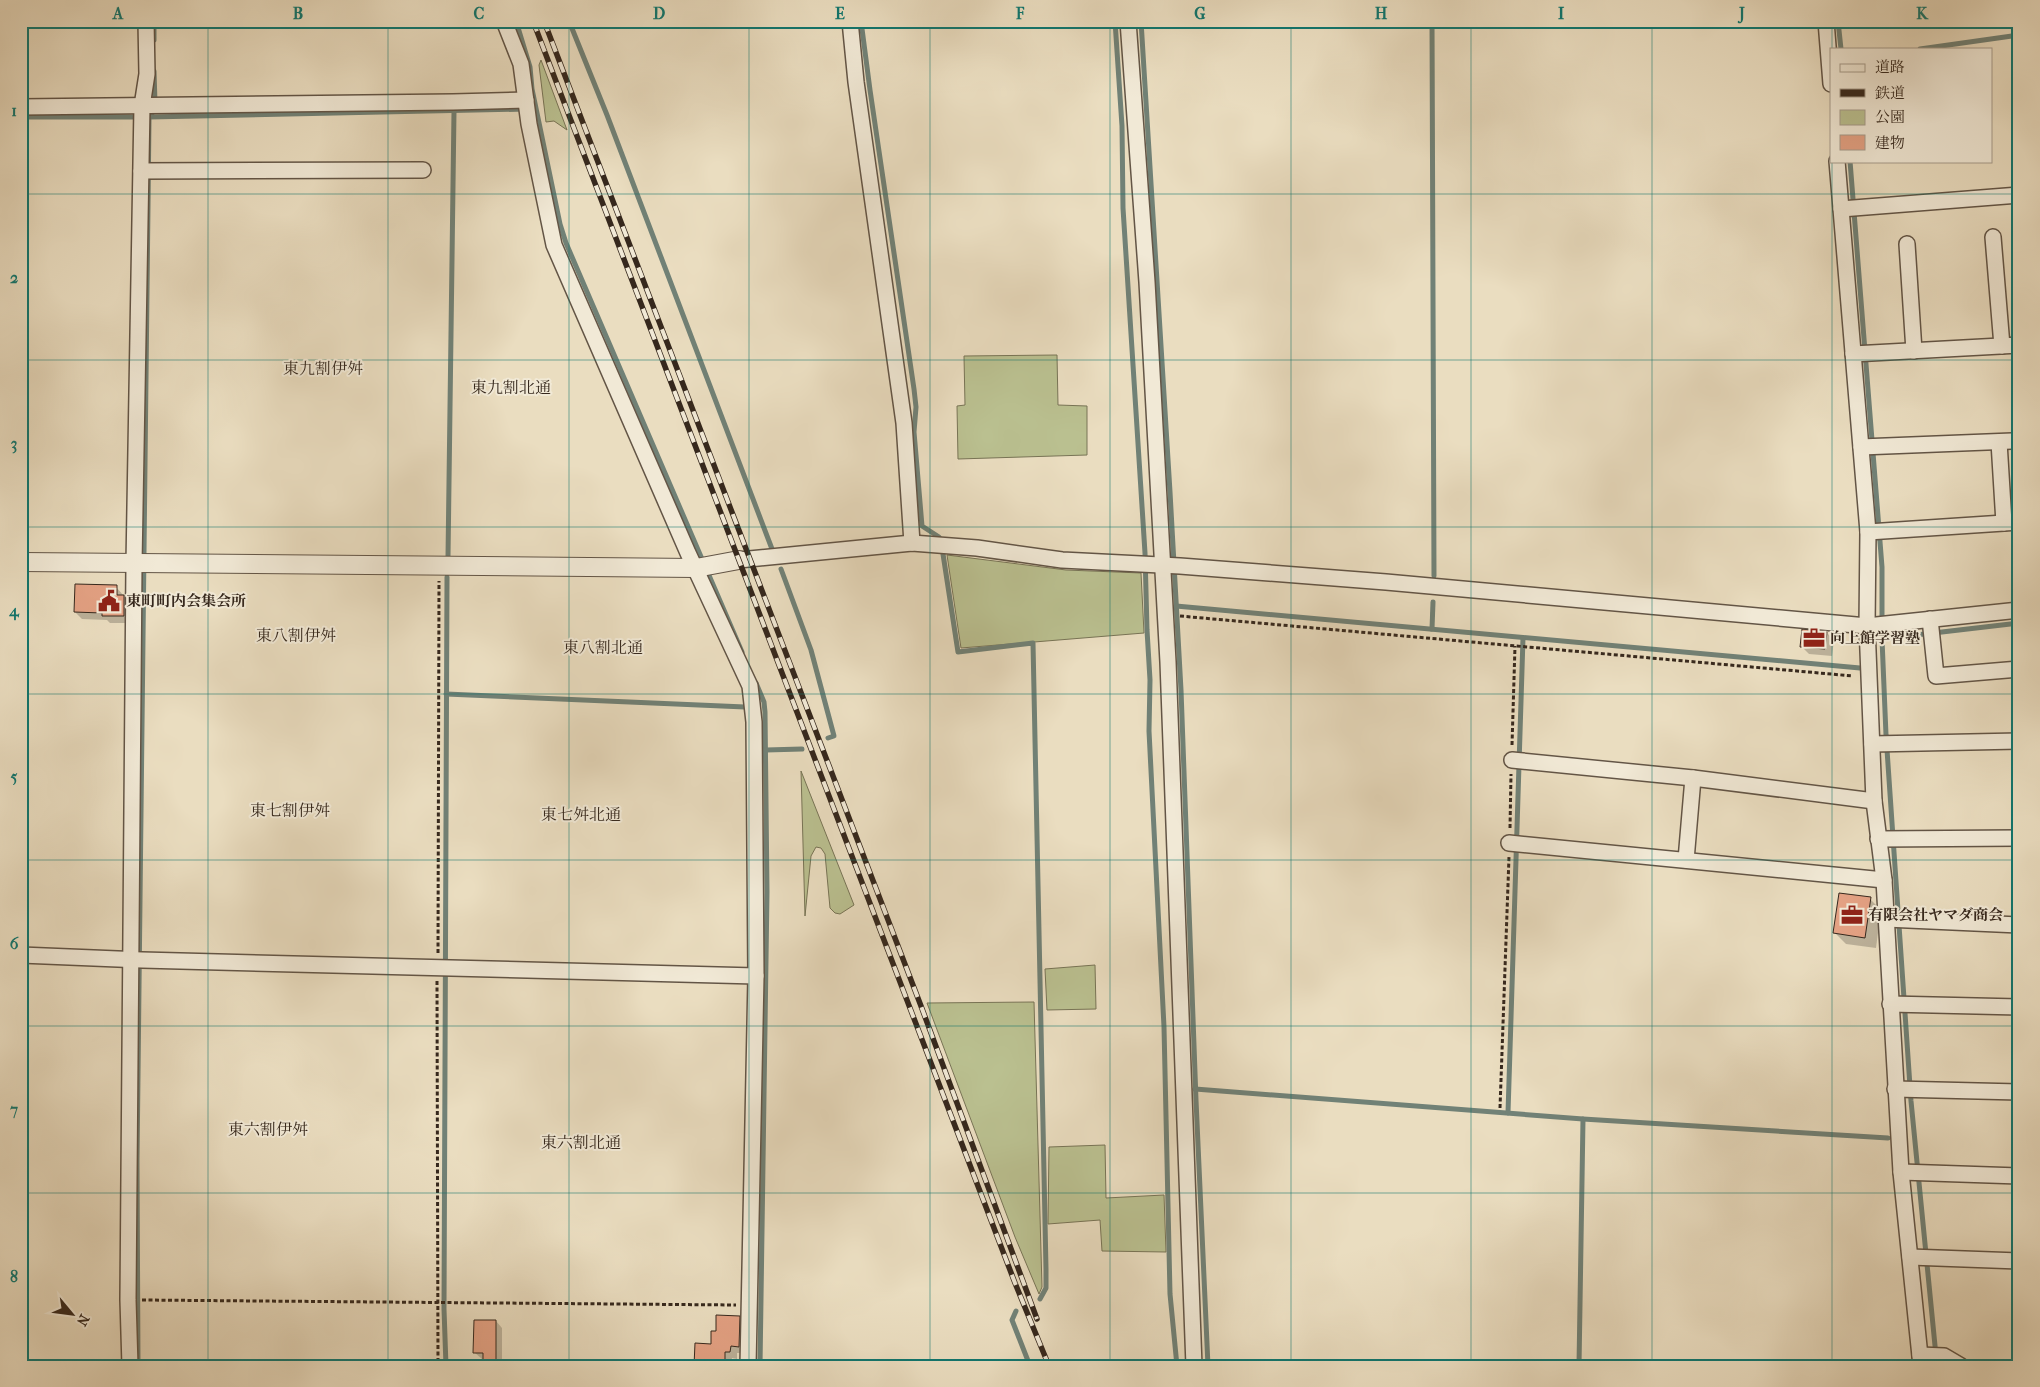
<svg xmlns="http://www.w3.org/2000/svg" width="2040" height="1387" font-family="'IM FELL French Canon','Noto Serif JP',serif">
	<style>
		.green { fill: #bac090; stroke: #787456 }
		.shadow { fill: #0003 }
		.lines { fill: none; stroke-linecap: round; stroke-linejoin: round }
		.stream { stroke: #718176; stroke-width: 5 }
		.building { fill: #e3a183; stroke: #36281d }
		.minor-casing { stroke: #635546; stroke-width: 18 }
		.tertiary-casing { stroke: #635546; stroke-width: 20 }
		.path { stroke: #36281d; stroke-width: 3; stroke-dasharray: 4 2.5; stroke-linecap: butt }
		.minor { stroke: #f1e9d6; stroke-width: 15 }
		.tertiary { stroke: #f1e9d6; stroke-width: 18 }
		.rail-casing { stroke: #36281d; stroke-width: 5.5 }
		.rail { stroke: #f1e9d6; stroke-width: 4; stroke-dasharray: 11; stroke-linecap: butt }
		.grid { fill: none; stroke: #0f766e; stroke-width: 1; stroke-opacity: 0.55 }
		.labels { text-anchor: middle; stroke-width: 4; stroke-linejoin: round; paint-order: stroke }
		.poi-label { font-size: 15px; font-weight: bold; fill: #36281d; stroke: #f1e9d6; text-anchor: start }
		.neighbourhood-label { font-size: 16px; fill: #36281d; stroke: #f1e9d6 }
		.neatline { fill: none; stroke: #0f766e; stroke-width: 2 }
		.grid-label { font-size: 16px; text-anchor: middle; font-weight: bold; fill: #0f766e }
	</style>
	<rect width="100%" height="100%" fill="#eaddc0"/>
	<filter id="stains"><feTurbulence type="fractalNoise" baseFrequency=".004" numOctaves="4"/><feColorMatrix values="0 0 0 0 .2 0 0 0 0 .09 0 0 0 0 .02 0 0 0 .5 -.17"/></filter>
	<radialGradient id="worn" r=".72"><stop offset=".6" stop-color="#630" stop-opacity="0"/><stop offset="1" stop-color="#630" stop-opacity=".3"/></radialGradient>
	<!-- green -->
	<g class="green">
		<path d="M541,60l26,70 -13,-9 -8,1 -7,-57z"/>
		<path d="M1057,355l1,50 29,1v49l-129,4 -1,-53 8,-1 -1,-49z"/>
		<path d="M947,555l119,15 75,3 3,60 -183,15z"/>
		<path d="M801,771l53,134 -14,9 -5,-1 -5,-5 -5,-54 -4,-6 -5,-1 -5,9 -6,60z"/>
		<path d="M1095,965l1,44 -49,1 -2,-41z"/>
		<path d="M1034,1002l8,285 -3,7 -24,-57 -88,-234z"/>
		<path d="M1105,1145l1,53 58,-3 2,57 -64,-1 -2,-31 -52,4 1,-77z"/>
	</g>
	<!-- shadow -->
	<g class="shadow">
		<path d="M116,587l15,17v19h-21l-3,-3 -25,-1 -7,-7z"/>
		<path d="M1827,633l7,7 -2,16 -23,-2 -8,-8z"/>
		<path d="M1870,899l11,11 -5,38 -30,-4 -11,-11z"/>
		<path d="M739,1317l7,7 -1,29h-8v6l-5,-1 -1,8h-36l17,-21 5,-13z"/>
		<path d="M496,1321l6,7v38h-12l-16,-14z"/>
	</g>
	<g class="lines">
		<!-- stream -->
		<g class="stream">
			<path d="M154,21v19"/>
			<path d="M516,21l14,46 2,22 28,135 6,19 176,409"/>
			<path d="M569,21l38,94 165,434"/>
			<path d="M861,21l9,69 44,299 2,18 -2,25 8,94 17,11"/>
			<path d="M1115,21l7,105 1,82 22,345 2,77 3,50 -1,51 15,296 6,267 7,72"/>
			<path d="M1141,21l29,471 11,198 15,410 12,266"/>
			<path d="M1432,21l2,555"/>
			<path d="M1838,21l3,28"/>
			<path d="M1920,49l99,-14"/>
			<path d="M154,71l1,32"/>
			<path d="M21,117h120"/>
			<path d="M149,117l377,-8"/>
			<path d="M1850,161l32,406v72l4,96 25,366 26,265"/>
			<path d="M943,554l15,98 75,-9 13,626v19l-6,11"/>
			<path d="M448,557l6,-446"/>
			<path d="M781,569l30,81 23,86 -6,2"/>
			<path d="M1176,606l684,62"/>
			<path d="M1432,629l1,-27"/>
			<path d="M1882,639l137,-16"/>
			<path d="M756,683l8,19 1,10 2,180 -7,474"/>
			<path d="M446,694l299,13"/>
			<path d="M766,750l36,-1"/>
			<path d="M1195,1089l388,30 305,19"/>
			<path d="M1508,1113l15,-475"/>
			<path d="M1016,1311l-4,9 18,46"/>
			<path d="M138,1366l-1,-205 12,-1044 5,-6"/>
			<path d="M446,1366l-2,-57 3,-732"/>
			<path d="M1579,1366l4,-247"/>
		</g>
	</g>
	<!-- building -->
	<g class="building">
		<path d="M75,584l42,1v10h7v21h-22v-3l-28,-1z"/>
		<path d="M1802,629l25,3 -2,17 -25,-2z"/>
		<path d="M1839,893l32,4 -6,41 -32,-5z"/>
		<path d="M716,1315l24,1 -1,31 -8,-1 -1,6h-5v9l-18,-1v6h-13l1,-23 16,1v-13h5z"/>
		<path d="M474,1320h22v40h-13v-7h-10z"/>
	</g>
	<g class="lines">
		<!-- minor casing -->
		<g class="minor-casing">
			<g id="minor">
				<path d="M504,21l17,43 8,60 25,121 134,308 62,133 4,36 2,254 -8,390"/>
				<path d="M850,21l6,61 48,341 8,120"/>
				<path d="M1128,21l19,261 21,380 26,704"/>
				<path d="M1826,21l5,63"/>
				<path d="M21,107l432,-5 73,-2"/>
				<path d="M1837,161l31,371 -1,94 7,175 10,79 17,292 20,194"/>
				<path d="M141,171l282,-1"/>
				<path d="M1841,209l178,-14"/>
				<path d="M1993,237l9,109"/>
				<path d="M1907,244l7,107"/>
				<path d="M1853,354l166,-9"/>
				<path d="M1999,442l5,81"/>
				<path d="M1861,447l151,-6"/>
				<path d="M1868,532l151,-10"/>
				<path d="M739,560l173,-17 65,5 85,12 118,6 206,16 481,44 152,-16"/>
				<path d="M1930,619l6,57 83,-7"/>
				<path d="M1872,744l147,-3"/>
				<path d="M1512,760l181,18 181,23"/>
				<path d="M1878,839l141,-1"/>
				<path d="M1509,843l375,37"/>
				<path d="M1686,860l7,-82"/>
				<path d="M1886,919l133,6"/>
				<path d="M21,955l121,5 614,16"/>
				<path d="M1890,1004l129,3"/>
				<path d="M1895,1089l124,3"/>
				<path d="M1901,1172l118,4"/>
				<path d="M1910,1257l109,4"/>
				<path d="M1920,1355l24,1 17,10"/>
				<path d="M130,1366l-2,-66 6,-736 8,-458 5,-32 -1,-53"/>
			</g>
		</g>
		<!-- tertiary casing -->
		<g class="tertiary-casing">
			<path id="tertiary" d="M21,562l675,6 43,-8"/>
		</g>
		<!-- path -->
		<g class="path">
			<path d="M1180,616l673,60"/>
			<path d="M1512,745l3,-99"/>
			<path d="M1510,828l1,-54"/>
			<path d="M438,953l1,-372"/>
			<path d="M437,981l1,385"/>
			<path d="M1500,1108l9,-251"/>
			<path d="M142,1300l594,5"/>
		</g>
		<!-- minor -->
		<use href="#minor" class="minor"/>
		<!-- tertiary -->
		<use href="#tertiary" class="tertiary"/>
		<!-- rail casing -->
		<g class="rail-casing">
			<g id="rail">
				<path d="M533,21l482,1262 34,83"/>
				<path d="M544,21l377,985 116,313"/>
			</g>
		</g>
		<!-- rail -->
		<use href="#rail" class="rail"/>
	</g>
	<!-- grid -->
	<path class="grid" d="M208,21v1345M388,21v1345M569,21v1345M749,21v1345M930,21v1345M1110,21v1345M1291,21v1345M1471,21v1345M1652,21v1345M1832,21v28M1832,161v1205M21,194h1998M21,360h1998M21,527h1998M21,694h1998M21,860h1998M21,1026h1998M21,1193h1998"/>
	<!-- icons -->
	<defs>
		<g id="civic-bare" transform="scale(1.725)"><path d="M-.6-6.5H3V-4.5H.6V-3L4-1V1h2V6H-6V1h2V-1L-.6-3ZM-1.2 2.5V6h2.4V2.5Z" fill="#8f2418" stroke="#f1e9d6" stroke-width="2.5" paint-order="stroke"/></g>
		<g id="office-bare" transform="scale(1.725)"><path d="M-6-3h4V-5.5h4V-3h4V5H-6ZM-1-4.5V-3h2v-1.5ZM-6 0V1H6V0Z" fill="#8f2418" stroke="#f1e9d6" stroke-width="2.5" paint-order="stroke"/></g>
	</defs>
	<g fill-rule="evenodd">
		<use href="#civic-bare" x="109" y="601"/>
		<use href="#office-bare" x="1814" y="638"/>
		<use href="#office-bare" x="1852" y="915"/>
	</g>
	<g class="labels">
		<!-- poi labels -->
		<g class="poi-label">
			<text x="126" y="606">東町町内会集会所</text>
			<text x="1830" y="643">向上館学習塾</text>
			<text x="1868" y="920">有限会社ヤマダ商会</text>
		</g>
		<!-- neighbourhood labels -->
		<g class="neighbourhood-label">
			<text x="323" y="374">東九割伊舛</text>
			<text x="511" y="393">東九割北通</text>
			<text x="296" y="641">東八割伊舛</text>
			<text x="603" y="653">東八割北通</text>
			<text x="290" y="816">東七割伊舛</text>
			<text x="581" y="820">東七舛北通</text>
			<text x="268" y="1135">東六割伊舛</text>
			<text x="581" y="1148">東六割北通</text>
		</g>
	</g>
	<!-- margin -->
	<rect width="2040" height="1387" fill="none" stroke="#eaddc0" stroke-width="55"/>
	<!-- legend -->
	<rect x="1830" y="48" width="162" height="115" fill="#f1e9d6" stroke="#a69c8c"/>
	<rect x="1840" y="64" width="25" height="8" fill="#f1e9d6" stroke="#a69c8c"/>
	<text x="1875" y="72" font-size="15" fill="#36281d">道路</text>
	<rect x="1840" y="89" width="25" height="8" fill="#36281d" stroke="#a69c8c"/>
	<text x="1875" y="98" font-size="15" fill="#36281d">鉄道</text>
	<rect x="1840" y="110" width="25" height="15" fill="#bac090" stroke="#a69c8c"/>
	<text x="1875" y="122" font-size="15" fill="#36281d">公園</text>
	<rect x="1840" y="135" width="25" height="15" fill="#e3a183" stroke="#a69c8c"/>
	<text x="1875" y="148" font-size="15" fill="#36281d">建物</text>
	<!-- north arrow -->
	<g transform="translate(72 1314) rotate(119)" stroke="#f1e9d6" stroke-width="4" paint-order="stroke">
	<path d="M0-4L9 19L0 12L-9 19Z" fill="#36281d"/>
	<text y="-8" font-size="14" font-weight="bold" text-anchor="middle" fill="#36281d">N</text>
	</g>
	<rect x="28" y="28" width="1984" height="1332" class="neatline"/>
	<g class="grid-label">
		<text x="118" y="19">A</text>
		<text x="298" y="19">B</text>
		<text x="479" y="19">C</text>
		<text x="659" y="19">D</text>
		<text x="840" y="19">E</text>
		<text x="1020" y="19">F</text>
		<text x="1200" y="19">G</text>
		<text x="1381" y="19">H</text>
		<text x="1561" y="19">I</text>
		<text x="1742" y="19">J</text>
		<text x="1922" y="19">K</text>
		<text x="14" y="116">1</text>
		<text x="14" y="283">2</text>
		<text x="14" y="449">3</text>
		<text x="14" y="616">4</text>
		<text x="14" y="782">5</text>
		<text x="14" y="949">6</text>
		<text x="14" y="1115">7</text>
		<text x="14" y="1282">8</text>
	</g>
	<rect width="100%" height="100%" filter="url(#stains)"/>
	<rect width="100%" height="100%" fill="url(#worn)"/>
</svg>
